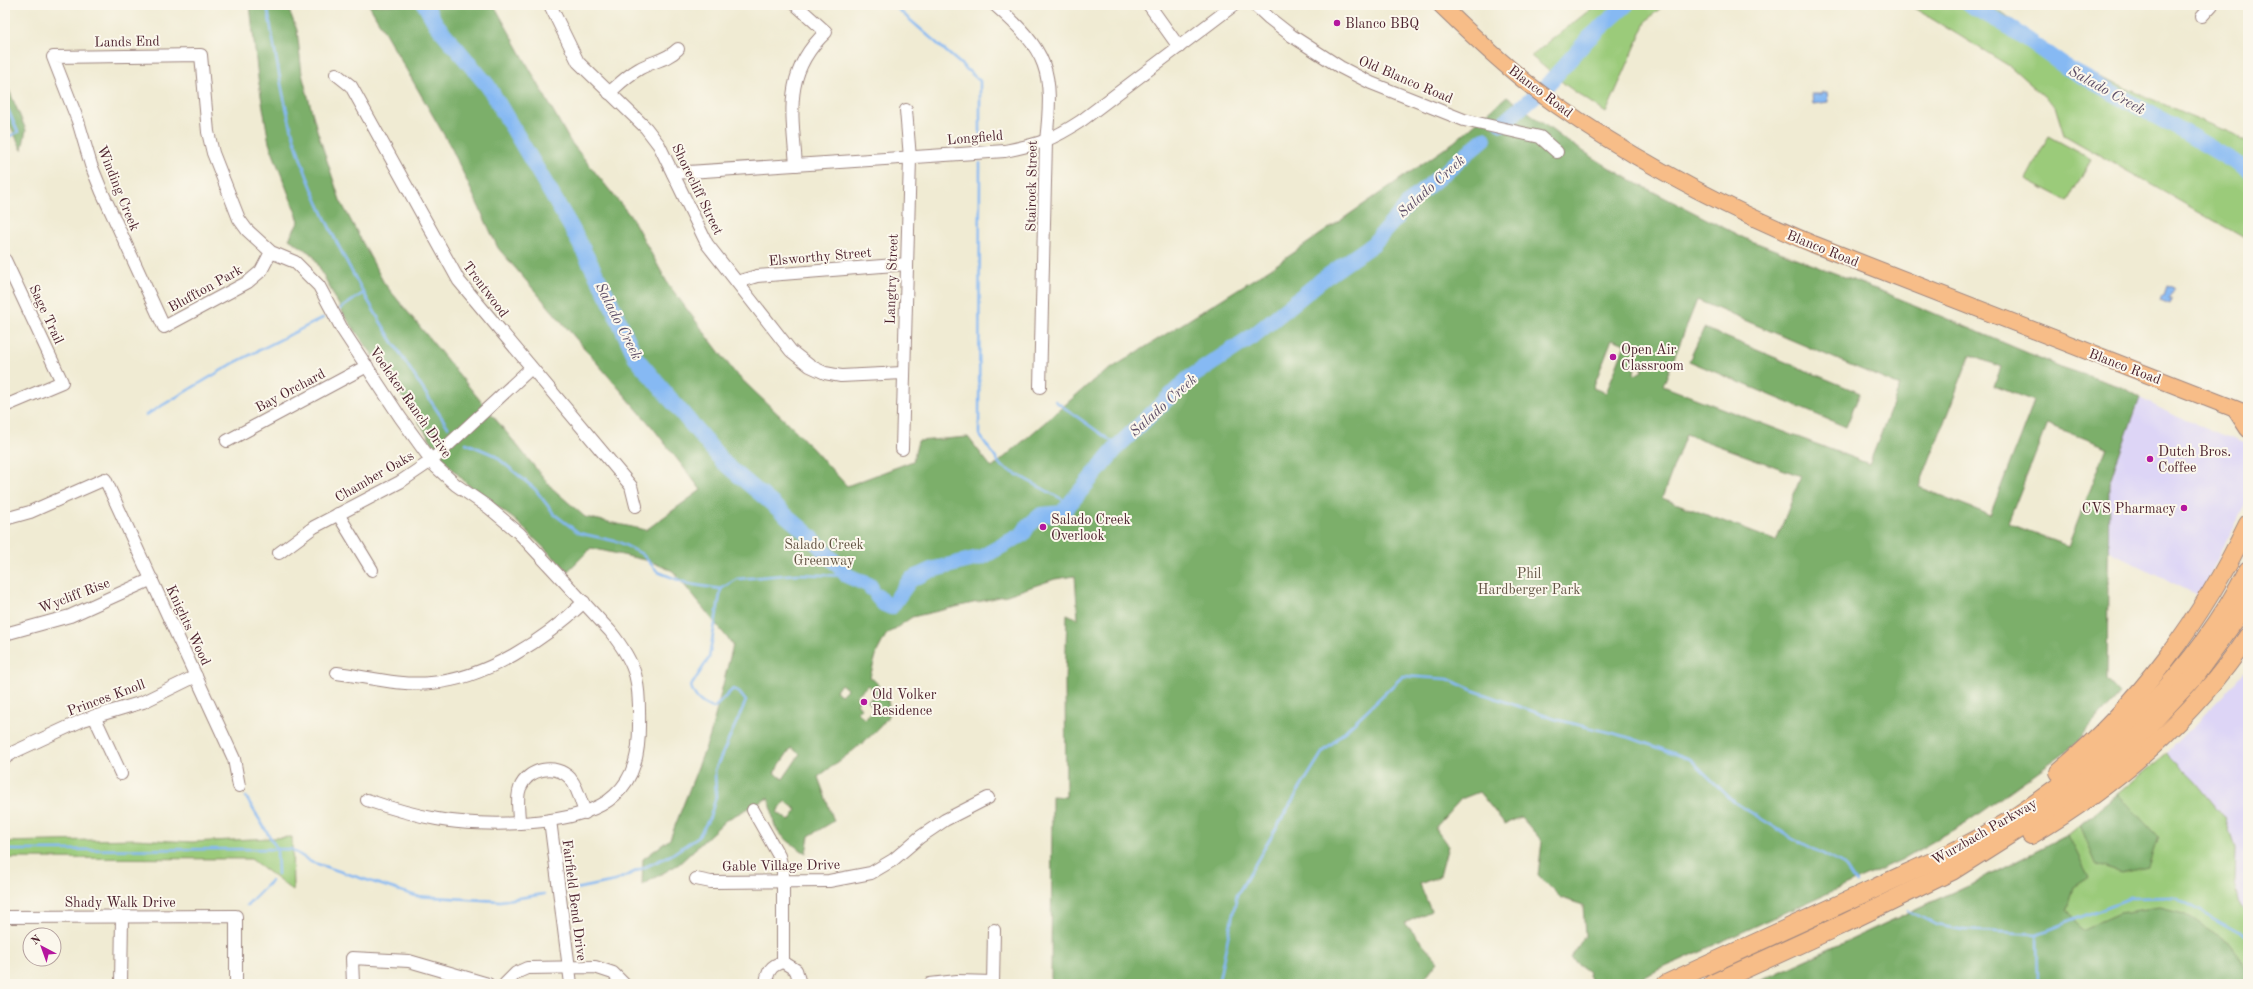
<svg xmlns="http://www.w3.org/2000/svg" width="2253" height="989" font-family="'Old Standard TT',serif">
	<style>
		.built { fill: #ddd5f6 }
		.green { fill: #9bcb7a; stroke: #727552 }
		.forest { fill: #7caf6a; stroke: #63674a; fill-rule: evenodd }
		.water { fill: #86b9f3; stroke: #686c8f }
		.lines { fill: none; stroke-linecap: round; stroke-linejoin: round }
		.stream { stroke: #86b9f3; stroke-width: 2.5 }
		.river { stroke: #86b9f3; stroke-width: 16 }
		.minor-casing { stroke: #9d857f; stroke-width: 14 }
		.major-casing { stroke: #9d857f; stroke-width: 18 }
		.highway-casing { stroke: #9d857f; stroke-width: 20 }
		.minor { stroke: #fff; stroke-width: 12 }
		.major { stroke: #f7bd88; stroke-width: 16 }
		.highway { stroke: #f7bd88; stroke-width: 18 }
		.poi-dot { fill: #b5179e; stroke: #fbf7ec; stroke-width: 1.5 }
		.labels { text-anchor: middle; stroke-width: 4; stroke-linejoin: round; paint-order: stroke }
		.poi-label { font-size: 14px; fill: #4a1f2b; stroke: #fbf7ec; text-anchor: start }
		.street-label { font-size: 14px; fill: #4a1f2b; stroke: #fbf7ec }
		.park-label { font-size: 14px; fill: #625343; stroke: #fbf7ec }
		.water-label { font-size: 15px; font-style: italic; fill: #5c4d67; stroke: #fbf7ec }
	</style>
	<rect width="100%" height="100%" fill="#fbf7ec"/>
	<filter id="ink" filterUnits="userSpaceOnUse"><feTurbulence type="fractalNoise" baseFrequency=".025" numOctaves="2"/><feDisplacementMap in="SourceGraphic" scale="8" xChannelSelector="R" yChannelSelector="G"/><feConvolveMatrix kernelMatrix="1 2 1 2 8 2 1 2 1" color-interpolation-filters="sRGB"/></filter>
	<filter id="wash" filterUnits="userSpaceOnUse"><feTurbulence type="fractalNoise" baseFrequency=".012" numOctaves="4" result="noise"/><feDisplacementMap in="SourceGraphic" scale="16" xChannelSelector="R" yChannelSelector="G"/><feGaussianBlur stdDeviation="0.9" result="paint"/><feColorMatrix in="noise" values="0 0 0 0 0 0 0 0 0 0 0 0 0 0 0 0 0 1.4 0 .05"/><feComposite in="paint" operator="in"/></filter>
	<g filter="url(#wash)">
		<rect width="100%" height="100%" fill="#f0ebd3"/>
		<!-- built -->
		<g class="built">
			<path d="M2140,398l33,17 75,30v53l-49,98 -91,-46 1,-67z"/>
			<path d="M2248,667v248l-8,-10 -5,-23 1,-32 -41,-69 -28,-28 68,-70z"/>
		</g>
		<!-- green -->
		<g class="green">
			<path d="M1596,5h68l-17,15 -41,93 -39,-27 -36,-30z"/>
			<path d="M1909,5h83l82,61 164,70 10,7v97l-184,-105 -9,-29 -44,-39z"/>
			<path d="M2049,136l42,23 -23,42 -42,-22z"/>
			<path d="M2167,753l28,28 30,37 11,32 -1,32 5,23 8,10v69h-494l234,-108 80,-41z"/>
			<path d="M292,837l1,54 -42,-32 -246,-1v-16l130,-3 57,3z"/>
		</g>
		<!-- forest -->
		<g class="forest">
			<path d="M250,5h37l10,25 5,44 15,56 23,70 44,83 168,205 33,29 61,13 55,-40 -48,-62 -155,-180 -47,-101 -82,-142h125l76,136 62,77 36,66 67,89 62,59 50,54 66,-25 5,-20 50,-4 24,31 104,-90 180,-113 178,-123 53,-46 58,44 45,28 30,17 104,53 142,55 175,74 61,20 18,11 -31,85 -2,197 13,14 -48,53 -105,75 -66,38 -273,124h-35l-5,-9 1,-3 -19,-14 15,-22 -2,-31 -22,-7 -23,-23 4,-34 -21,-24 -16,7 -26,-32 -18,7 -26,29 13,18 -8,30 -20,8 11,27 -26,12 33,38 -14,18 5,5h-378l1,-188 14,1 -1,-116 2,-67 11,5 -3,-43 -20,3 -51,17 -92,21 -26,18 -9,17 -7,25c10,7 21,22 19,36 -4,17 -56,52 -71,64l16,44 -25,15 -3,17c-10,-6 -26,-16 -31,-27 -3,-8 -2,-18 -7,-28l-42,22 -47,44 -37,21 1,-26 27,-20 40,-103 23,-91 -60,-74 -24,-10 -58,-13 -23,23 -53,-51 -47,-35 -25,-26 -52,-79 -47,-65 -31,-60 -24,-16 10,-18 -30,-78 -11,-65zM1697,300l203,86 -31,78 -206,-78zM1612,339l13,5 -19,49 -13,-5zM1970,355l31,12 -7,19 40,15 -44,114 -71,-28zM1638,362h4l-2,5 4,3 -9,5 -1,-2 1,-5 -4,-2zM2047,424l60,23 -39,99 -60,-23zM1686,434l115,42 -25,65 -114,-43zM841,684l6,5 -6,6 -5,-4zM868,685l8,9 -8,7 7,8 -11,10 -7,-8 4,-3 -4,-5 2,-2 -3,-5zM791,748l9,6 -17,25 -9,-6zM785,801l12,9 -8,11 -12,-9z"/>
			<path d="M5,81l21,49 -4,20 -17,-35z"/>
			<path d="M1704,328l156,65 -14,34 -157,-66z"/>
			<path d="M2118,794l40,43 -10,30 -26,6 -25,-8 -17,-40z"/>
			<path d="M2068,835l21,42 -16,10 -6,22 15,21 38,-17 40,-6 24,6 44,29 20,27v15h-494l234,-108z"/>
		</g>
		<!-- water -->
		<g class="water">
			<path d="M1822,92h5l1,10 -15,2 -1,-10h10z"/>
			<path d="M2167,286l8,3 -6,10 3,1 -2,4 -10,-4 2,-6 2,1z"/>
		</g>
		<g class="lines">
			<!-- stream -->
			<g class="stream">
				<path d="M267,5c10,57 18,116 40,171 35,89 88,172 141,251"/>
				<path d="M893,5l87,76v64"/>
				<path d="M5,103l13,29 -10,5"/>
				<path d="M980,163l-1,271 22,32 70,38"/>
				<path d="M340,309l22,-15"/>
				<path d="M1055,401l63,45"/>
				<path d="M146,415l88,-52 89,-45"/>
				<path d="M466,443l28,12 41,34 19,25 25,19 40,9 23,12 16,18 31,12 32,5 16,-10 61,-5 50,2"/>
				<path d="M246,797l31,52 1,25"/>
				<path d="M5,850l286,-1 20,13 105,34 84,5 44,-7"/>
				<path d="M570,890l45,-9 56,-26 28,-19 11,-19 6,-20 -1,-27 31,-69 -8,-10 -5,-2 -19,19c-12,-3 -20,-11 -23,-22l18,-28 12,-69"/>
				<path d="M247,905l24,-24"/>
				<path d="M1908,910l28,15 27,5 74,4 93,-36 45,-1 73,40"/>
				<path d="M2037,934l1,50"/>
				<path d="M1218,984l19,-89 51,-87 34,-55 81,-77 45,3 24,11 83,29 73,18 62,22 44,43 55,34 55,29 12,18"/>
			</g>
			<!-- river -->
			<g class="river">
				<path d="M425,5l11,19 52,62 83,141 38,72 27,59 88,105 84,71 40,42 21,9 2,3"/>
				<path d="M1970,5l41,23 56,40 112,61 69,41"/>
				<path d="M1502,124l45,-39 42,-47 37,-33"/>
				<path d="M877,596l7,8 7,3 19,-27 21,-10 51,-13 41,-23 5,-8 13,-11 21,-2 56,-67 70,-67 65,-43 70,-57 50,-35 40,-45 71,-60"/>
			</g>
		</g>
	</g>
	<g filter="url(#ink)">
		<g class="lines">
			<!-- minor casing -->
			<g class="minor-casing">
				<g id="minor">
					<path d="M550,5l28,57 68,66 13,17 48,99 84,107 19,15 15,7 16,3 62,-3"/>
					<path d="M796,5l30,27c-43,40 -34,80 -30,133"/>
					<path d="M995,5c53,47 59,65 51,136l-6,246"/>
					<path d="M1149,5l30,42"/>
					<path d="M1255,5l14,13 23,18 48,31 31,16 93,37 76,17 17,15"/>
					<path d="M2202,16l10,-11"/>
					<path d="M336,74l15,12 108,195 172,205 5,20"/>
					<path d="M609,93c10,-9 19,-18 30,-24 13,-8 27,-8 39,-20"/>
					<path d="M673,173l332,-22c35,-7 47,-11 76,-30l153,-116"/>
					<path d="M271,252l-10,19 -13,11 -84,45 -62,-135 -11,-27 -13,-44 -25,-64 148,-2 7,77 5,21 26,66 8,11 24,22 24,10 24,24 23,43 58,88 36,50 20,18 32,22 31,26 91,98c28,35 30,52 29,95 0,26 -4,51 -24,69 -34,33 -134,32 -178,24 -24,-4 -47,-11 -70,-19"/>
					<path d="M5,260l57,122 -57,24"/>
					<path d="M737,282l20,-6 150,-12"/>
					<path d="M227,441l140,-75"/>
					<path d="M902,449l8,-291 -4,-48"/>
					<path d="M338,514l34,56"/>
					<path d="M5,519l25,-7 75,-33 129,280 5,27"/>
					<path d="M279,553l35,-26 86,-45 31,-21 100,-93"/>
					<path d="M5,634l65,-18 82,-37"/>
					<path d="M337,673c30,4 64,13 94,10 54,-4 115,-44 153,-81"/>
					<path d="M94,716l27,58"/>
					<path d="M5,758l9,-6 69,-32 60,-18 53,-26"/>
					<path d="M753,810l26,46 4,16v90"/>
					<path d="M550,820l21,164"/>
					<path d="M519,822c0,-11 -3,-24 1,-34 8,-20 36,-25 50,-10 8,10 11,23 15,35"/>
					<path d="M696,879l15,3 118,-1 42,-8 22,-13 27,-23 25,-17 43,-22"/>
					<path d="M5,917l231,-1v68"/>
					<path d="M121,984l1,-67"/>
					<path d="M353,984l-1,-26 57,3 79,23"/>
					<path d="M505,984l11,-11 11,-5 68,-1 18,6 11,11"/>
					<path d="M766,984c1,-12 5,-19 17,-22l13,8 4,14"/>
					<path d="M930,984l27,-3 36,1"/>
					<path d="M993,984l1,-54"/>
				</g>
			</g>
			<!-- major casing -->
			<g class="major-casing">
				<g id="major">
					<path d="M1441,5c36,35 73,70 114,99 81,57 167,102 258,140l435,170"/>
					<path d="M2235,409l13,20"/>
				</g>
			</g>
			<!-- highway casing -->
			<g class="highway-casing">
				<g id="highway">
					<path d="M2059,772c80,-67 144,-154 189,-248"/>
					<path d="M2031,835c85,-50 162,-117 217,-199"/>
					<path d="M1666,984c69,-32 138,-63 207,-95 49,-23 101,-44 147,-75 92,-62 177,-144 228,-244"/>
					<path d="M1712,984l131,-60 109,-53 90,-57 87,-67 64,-69 55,-76"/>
				</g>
			</g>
			<!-- minor -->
			<use href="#minor" class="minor"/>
			<!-- major -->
			<use href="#major" class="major"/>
			<!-- highway -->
			<use href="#highway" class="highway"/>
		</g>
	</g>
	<!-- markers -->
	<g class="poi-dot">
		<circle cx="1337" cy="23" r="4"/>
		<circle cx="1613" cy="357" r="4"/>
		<circle cx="2150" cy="459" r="4"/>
		<circle cx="2184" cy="508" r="4"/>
		<circle cx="1043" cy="527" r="4"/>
		<circle cx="864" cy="702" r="4"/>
	</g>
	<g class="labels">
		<!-- poi labels -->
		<g class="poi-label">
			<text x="1345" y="28">Blanco BBQ</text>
			<text x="1621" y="354">Open Air<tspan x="1621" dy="16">Classroom</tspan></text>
			<text x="2158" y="456">Dutch Bros.<tspan x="2158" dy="16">Coffee</tspan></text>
			<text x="2176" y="513" text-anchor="end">CVS Pharmacy</text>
			<text x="1051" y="524">Salado Creek<tspan x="1051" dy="16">Overlook</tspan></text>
			<text x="872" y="699">Old Volker<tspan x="872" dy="16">Residence</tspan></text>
		</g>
		<!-- street labels -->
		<g class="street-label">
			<text transform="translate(127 41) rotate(-1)" y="5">Lands End</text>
			<text transform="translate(1406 79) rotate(23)" y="5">Old Blanco Road</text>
			<text transform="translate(1541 91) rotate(37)" y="5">Blanco Road</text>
			<text transform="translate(975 137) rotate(-5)" y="5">Longfield</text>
			<text transform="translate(1031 186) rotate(-89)" y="5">Stairock Street</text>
			<text transform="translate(119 188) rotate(68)" y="5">Winding Creek</text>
			<text transform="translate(698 189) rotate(64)" y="5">Shorecliff Street</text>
			<text transform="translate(1823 248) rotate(22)" y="5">Blanco Road</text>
			<text transform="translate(820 256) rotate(-5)" y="5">Elsworthy Street</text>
			<text transform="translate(891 279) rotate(-88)" y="5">Langtry Street</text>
			<text transform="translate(205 288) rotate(-29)" y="5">Bluffton Park</text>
			<text transform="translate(486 289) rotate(53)" y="5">Trentwood</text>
			<text transform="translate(47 314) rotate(65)" y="5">Sage Trail</text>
			<text transform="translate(2125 366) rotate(21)" y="5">Blanco Road</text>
			<text transform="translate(290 390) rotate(-28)" y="5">Bay Orchard</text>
			<text transform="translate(411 402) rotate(55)" y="5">Voelcker Ranch Drive</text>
			<text transform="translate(374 476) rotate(-30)" y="5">Chamber Oaks</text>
			<text transform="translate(74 595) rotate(-21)" y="5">Wycliff Rise</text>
			<text transform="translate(189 625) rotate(65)" y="5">Knights Wood</text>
			<text transform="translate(106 697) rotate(-20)" y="5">Princes Knoll</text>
			<text transform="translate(1984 831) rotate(-30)" y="5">Wurzbach Parkway</text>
			<text transform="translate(781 865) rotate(-1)" y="5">Gable Village Drive</text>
			<text transform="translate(575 900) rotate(83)" y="5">Fairfield Bend Drive</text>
			<text x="120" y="907">Shady Walk Drive</text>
		</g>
		<!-- park labels -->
		<g class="park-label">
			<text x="824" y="549">Salado Creek<tspan x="824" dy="16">Greenway</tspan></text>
			<text x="1529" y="578">Phil<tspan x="1529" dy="16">Hardberger Park</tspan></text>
		</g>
		<!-- water labels -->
		<g class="water-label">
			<text transform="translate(2107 90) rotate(29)" y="5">Salado Creek</text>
			<text transform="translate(1431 186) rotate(-42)" y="5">Salado Creek</text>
			<text transform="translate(619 321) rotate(63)" y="5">Salado Creek</text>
			<text transform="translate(1163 405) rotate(-42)" y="5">Salado Creek</text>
		</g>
	</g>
	<!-- margin -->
	<rect width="2253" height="989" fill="none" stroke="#fbf7ec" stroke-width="20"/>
	<!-- north arrow -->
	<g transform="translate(42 947) rotate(319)"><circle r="19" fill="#fbf7ec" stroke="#b4a19f"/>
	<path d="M0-3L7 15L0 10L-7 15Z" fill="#b5179e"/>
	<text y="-6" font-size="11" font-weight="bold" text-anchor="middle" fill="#4a1f2b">N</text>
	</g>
</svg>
